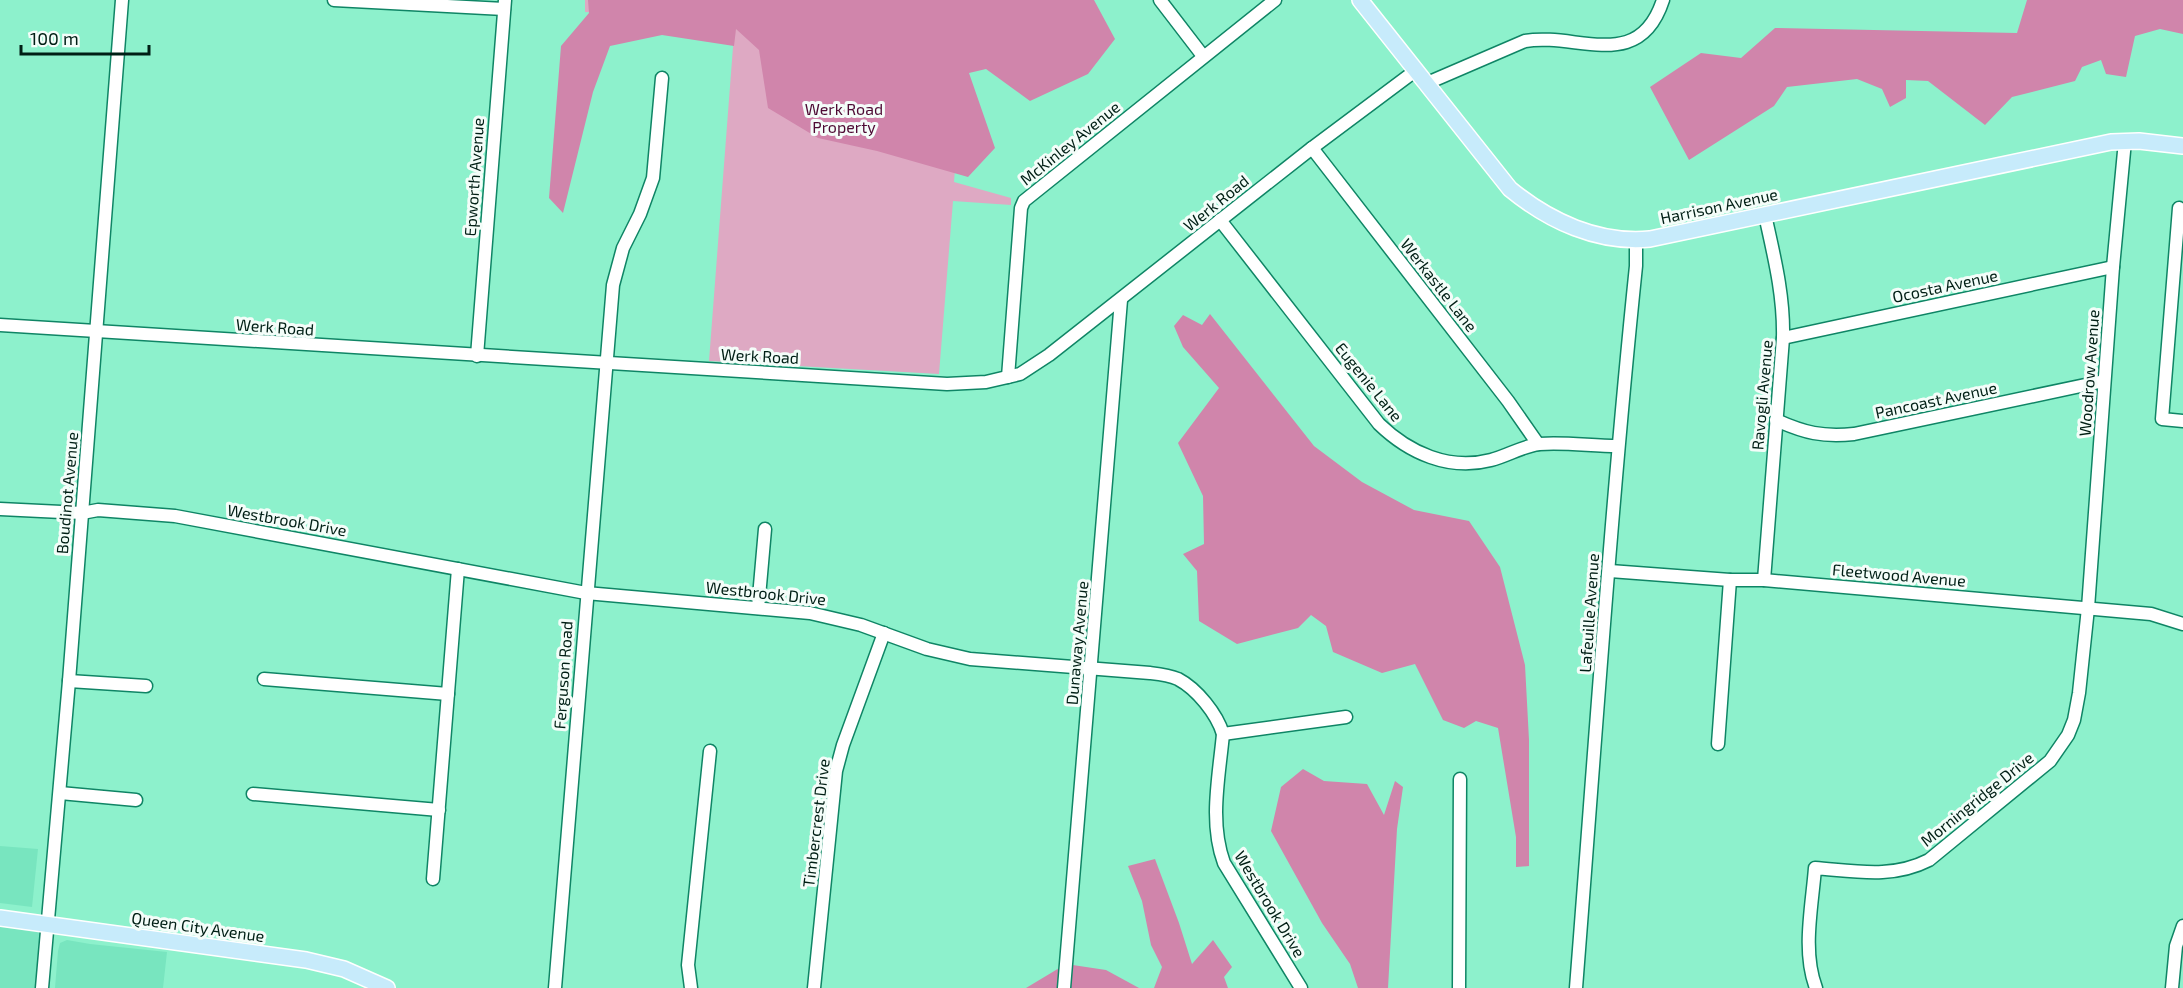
<svg xmlns="http://www.w3.org/2000/svg" width="2183" height="988" font-family="'Exo 2',sans-serif">
	<style>
		.built { fill: #78e5bf }
		.green { fill: #dea9c3 }
		.forest { fill: #d085ab }
		.lines { fill: none; stroke-linecap: round; stroke-linejoin: round }
		.minor-casing { stroke: #0f8565; stroke-width: 15 }
		.major-casing { stroke: #fff; stroke-width: 18 }
		.minor { stroke: #fff; stroke-width: 12 }
		.major { stroke: #c7ebfb; stroke-width: 15 }
		.labels { text-anchor: middle; stroke-width: 6; stroke-linejoin: round; paint-order: stroke }
		.park-label { font-size: 16px; fill: #4e0a34; stroke: #f4fdf9 }
		.street-label { font-size: 16px; fill: #001f15; stroke: #f4fdf9 }
	</style>
	<rect width="100%" height="100%" fill="#8df1cc"/>
	<!-- built -->
	<g class="built">
		<path d="M0,846l38,3 -6,58 -32,-4z"/>
		<path d="M0,918l46,6 -4,64h-42z"/>
		<path d="M67,940l23,4 77,8 -4,36h-108l3,-37 2,-8z"/>
	</g>
	<!-- green -->
	<path class="green" d="M585,0h383l-14,182 57,16v7l-58,-4 -14,173 -230,-13 26,-340 -150,-9z"/>
	<!-- forest -->
	<g class="forest">
		<path d="M588,0h506l21,39 -27,35 -58,27 -44,-32 -17,4 26,75 -27,29 -91,-26 -59,-13 -50,-30 -9,-58 -23,-21 -2,17 -72,-11 -52,11 -17,46 -30,121 -14,-15 12,-152 28,-33z"/>
		<path d="M2027,0h156v34l-23,-5 -25,7 -9,41 -20,-3 -5,-14 -19,7 -7,14 -63,16 -27,28 -57,-44 -22,-1v18l-16,9 -8,-18 -25,-10 -70,8 -13,19 -85,54 -39,-73 51,-34 40,5 34,-30 242,5z"/>
		<path d="M1210,314l104,132 48,36 52,28 55,11 31,46 25,98 4,75v126l-13,1v-30l-18,-109 -22,-7 -12,7 -21,-8 -28,-56 -33,9 -49,-21 -7,-26 -15,-11 -13,13 -61,16 -38,-23 -2,-50 -14,-17 21,-10 -1,-48 -25,-53 41,-55 -36,-41 -9,-21 9,-11 19,10z"/>
		<path d="M1303,769l21,12 43,3 17,31 11,-34 8,6 -6,42 -9,159h-30l-8,-24 -28,-41 -51,-92 10,-44z"/>
		<path d="M1155,859l24,64 13,41 21,-24 19,27 -8,10 4,11h-74l8,-21 -11,-22 -9,-44 -14,-35z"/>
		<path d="M1066,964l40,6 33,18h-113z"/>
	</g>
	<g class="lines">
		<!-- minor casing -->
		<g class="minor-casing">
			<g id="minor">
				<path d="M334,0l170,9"/>
				<path d="M1160,0l43,56"/>
				<path d="M1425,84l100,-43c52,-9 114,33 138,-41"/>
				<path d="M1312,148l196,253 30,43"/>
				<path d="M2179,208l-17,211 21,2"/>
				<path d="M1220,220l159,204c30,29 70,47 112,36 16,-4 32,-14 48,-16 26,-2 53,2 78,2"/>
				<path d="M0,325l947,59 39,-2 34,-8 29,-19 263,-207 103,-77"/>
				<path d="M1783,338l330,-71"/>
				<path d="M477,356l28,-356"/>
				<path d="M1008,377l13,-169 3,-7 251,-201"/>
				<path d="M1776,420c29,13 46,17 78,14l250,-53"/>
				<path d="M0,509l82,4 16,-3 77,6 411,77 224,20 51,12 66,24 43,10 180,14c9,1 19,2 28,6 19,10 39,35 45,55 -4,43 -14,88 1,129l77,125"/>
				<path d="M1610,571l120,9h34l387,34 32,10"/>
				<path d="M1764,580l19,-242c1,-43 -9,-82 -18,-123"/>
				<path d="M758,608l7,-79"/>
				<path d="M264,679l184,15"/>
				<path d="M69,681l77,5"/>
				<path d="M1223,734l123,-17"/>
				<path d="M1718,744l12,-164"/>
				<path d="M60,793l76,7"/>
				<path d="M253,794l186,16"/>
				<path d="M433,879l25,-310"/>
				<path d="M42,988l27,-307 53,-681"/>
				<path d="M555,988l58,-703 10,-37 17,-34 13,-36 9,-100"/>
				<path d="M691,988l-3,-23 22,-214"/>
				<path d="M814,988l22,-217 7,-26 41,-112"/>
				<path d="M1064,988l57,-688"/>
				<path d="M1459,988l1,-209"/>
				<path d="M1576,988c19,-241 35,-482 60,-722v-25"/>
				<path d="M1816,988c-14,-37 -4,-81 -1,-120 40,3 77,11 114,-8l121,-99 18,-26 6,-15 5,-27 9,-85 25,-341 12,-126"/>
				<path d="M2172,988l4,-42 7,-20"/>
			</g>
		</g>
		<!-- major casing -->
		<g class="major-casing">
			<g id="major">
				<path d="M1360,0l150,189c39,32 88,55 140,50l461,-97 28,-1 44,5"/>
				<path d="M0,918l306,42 38,9 43,19"/>
			</g>
		</g>
		<!-- minor -->
		<use href="#minor" class="minor"/>
		<!-- major -->
		<use href="#major" class="major"/>
	</g>
	<g class="labels">
		<!-- park labels -->
		<g class="park-label">
			<text x="844" y="115">Werk Road<tspan x="844" dy="18">Property</tspan></text>
		</g>
		<!-- street labels -->
		<g class="street-label">
			<text transform="translate(1070 143) rotate(-39)" y="6">McKinley Avenue</text>
			<text transform="translate(474 177) rotate(-86)" y="6">Epworth Avenue</text>
			<text transform="translate(1216 203) rotate(-39)" y="6">Werk Road</text>
			<text transform="translate(1719 206) rotate(-12)" y="6">Harrison Avenue</text>
			<text transform="translate(1439 285) rotate(52)" y="6">Werkastle Lane</text>
			<text transform="translate(1945 286) rotate(-12)" y="6">Ocosta Avenue</text>
			<text transform="translate(275 327) rotate(4)" y="6">Werk Road</text>
			<text transform="translate(760 356) rotate(3)" y="6">Werk Road</text>
			<text transform="translate(2089 373) rotate(-86)" y="6">Woodrow Avenue</text>
			<text transform="translate(1369 382) rotate(51)" y="6">Eugenie Lane</text>
			<text transform="translate(1762 395) rotate(-85)" y="6">Ravogli Avenue</text>
			<text transform="translate(1936 400) rotate(-12)" y="6">Pancoast Avenue</text>
			<text transform="translate(67 493) rotate(-85)" y="6">Boudinot Avenue</text>
			<text transform="translate(287 520) rotate(10)" y="6">Westbrook Drive</text>
			<text transform="translate(1899 575) rotate(5)" y="6">Fleetwood Avenue</text>
			<text transform="translate(766 593) rotate(6)" y="6">Westbrook Drive</text>
			<text transform="translate(1589 613) rotate(-86)" y="6">Lafeuille Avenue</text>
			<text transform="translate(1077 643) rotate(-85)" y="6">Dunaway Avenue</text>
			<text transform="translate(563 675) rotate(-86)" y="6">Ferguson Road</text>
			<text transform="translate(1977 799) rotate(-39)" y="6">Morningridge Drive</text>
			<text transform="translate(816 823) rotate(-83)" y="6">Timbercrest Drive</text>
			<text transform="translate(1270 904) rotate(59)" y="6">Westbrook Drive</text>
			<text transform="translate(198 927) rotate(8)" y="6">Queen City Avenue</text>
		</g>
	</g>
	<!-- scale -->
	<path d="M21 45v9h128v-9" fill="none" stroke="#001f15" stroke-width="3"/>
	<text x="30" y="45" font-size="18" fill="#001f15" stroke="#f4fdf9" stroke-width="4.5" paint-order="stroke">100 m</text>
</svg>
